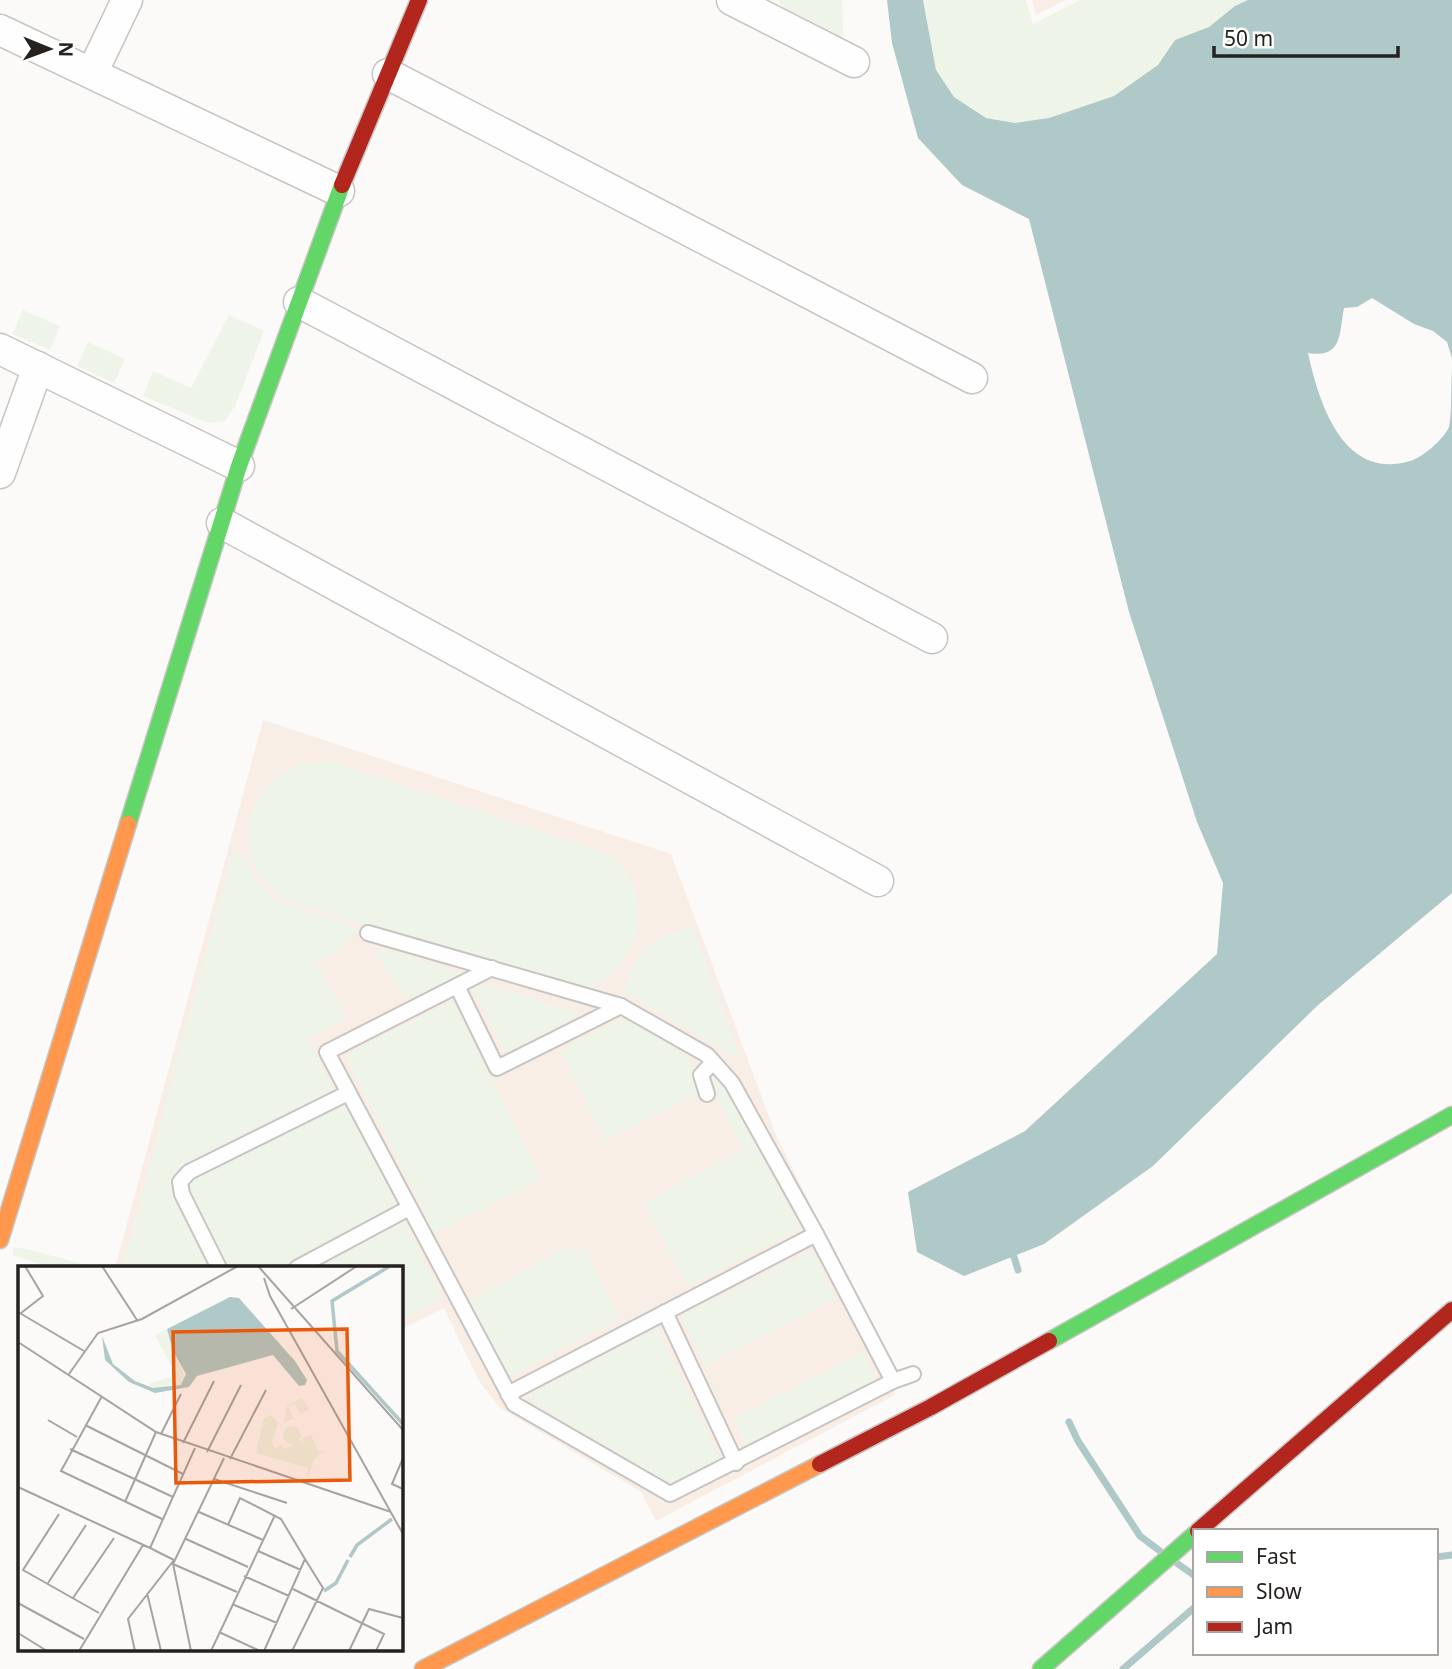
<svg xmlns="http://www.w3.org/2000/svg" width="1452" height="1669" font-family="'Noto Sans',sans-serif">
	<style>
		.built { fill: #f9eee6 }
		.green { fill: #eef4e7 }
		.water { fill: #aec9c8 }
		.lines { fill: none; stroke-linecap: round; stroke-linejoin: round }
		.stream { stroke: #aec9c8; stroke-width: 7 }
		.lane-casing { stroke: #c7c5c2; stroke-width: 18 }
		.street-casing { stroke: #c7c5c2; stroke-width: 33 }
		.fast-casing { stroke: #c7c5c2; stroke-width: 19 }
		.slow-casing { stroke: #c7c5c2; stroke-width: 19 }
		.jam-casing { stroke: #c7c5c2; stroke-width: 19 }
		.lane { stroke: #fffefe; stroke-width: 14 }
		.street { stroke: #fffefe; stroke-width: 30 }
		.fast { stroke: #63d668; stroke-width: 16 }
		.slow { stroke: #ff974d; stroke-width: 16 }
		.jam { stroke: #b3261e; stroke-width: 16 }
		.inset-river { fill: none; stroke: #aec9c8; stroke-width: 3.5 }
		.inset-road { fill: none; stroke: #a6a3a1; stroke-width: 2 }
		.view { fill: #e8590c; fill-opacity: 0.15; stroke: #e8590c; stroke-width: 3.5 }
		.inset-edge { fill: none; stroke: #25211e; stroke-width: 3.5 }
	</style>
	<rect width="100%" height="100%" fill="#fcfaf8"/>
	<!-- built -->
	<g class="built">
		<path d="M1032,0h34l-30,15z"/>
		<path d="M263,720l408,134 105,281 116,235 3,25 -239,126 -15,-29 -142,-85 -20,-26 -35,-73 -43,21v-61h-286z"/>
	</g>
	<!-- green -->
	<g class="green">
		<path d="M778,0h64l1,34 -5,5c-22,-10 -47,-17 -60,-39z"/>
		<path d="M923,0h103l7,24 47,-24h168l-13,6 -26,21 -34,13 -17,25 -44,31 -65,22 -34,5 -29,-5 -32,-21 -18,-27z"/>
		<path d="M23,310l37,16 -10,24 -38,-16z"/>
		<path d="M229,315l35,16 -29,75 -10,15 -17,2 -65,-27 10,-25 38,17z"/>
		<path d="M88,342l37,17 -11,24 -37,-17z"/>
		<path d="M328,761l285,95c5,7 13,14 17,22 20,40 4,88 -36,108 -8,4 -18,5 -27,7l-284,-95c-13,-11 -25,-22 -31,-38 -11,-30 2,-70 29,-87 14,-9 31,-11 47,-12z"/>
		<path d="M233,851l13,4 11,29 19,16 81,28v5l-14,14 -27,14 31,58 -40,20 28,52 12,16 50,98 -85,44 4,15 88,-44 39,79 -42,21v-52h-272l-6,-2z"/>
		<path d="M692,926l48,129 -6,2 -111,-66c21,-46 19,-49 69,-65z"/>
		<path d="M388,950l76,23 -47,24 -14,1 -27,-46z"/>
		<path d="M483,983l98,31 -75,39 -34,-66z"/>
		<path d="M452,1001l90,178 -107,54 -90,-178z"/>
		<path d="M626,1021l17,6 46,31 13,34 -97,49 -45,-91 54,-28z"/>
		<path d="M720,1081l7,8 73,139 -112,59 -44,-84 99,-53 -35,-68z"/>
		<path d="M571,1245l4,7 9,-4 36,70 -106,57h-6l-40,-74z"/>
		<path d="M13,1247l13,2 72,19h-48l-37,-13z"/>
		<path d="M812,1250l24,48 -131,67 -24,-49z"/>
		<path d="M657,1328l64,132 -52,26 -144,-89z"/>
		<path d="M863,1353l14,27 -131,66 -13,-27z"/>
	</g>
	<!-- water -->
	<path class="water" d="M887,0h36l13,70 18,27 32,21 29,5 34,-5 65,-22 44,-31 17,-25 34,-13 26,-21 13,-6h204v358l-5,-16 -14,-11 -19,-7 -42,-26 -15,9 -13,1c-5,25 -1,51 -36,45 11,50 35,128 102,108 12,-3 34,-22 39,-34 3,-14 2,-44 3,-59v525l-135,113 -164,160 -109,78 -80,32 -47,-24 -9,-60 117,-61 192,-177 6,-71 -26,-61 -68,-210 -100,-393 -67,-34 -44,-47 -26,-95z"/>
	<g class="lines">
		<!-- stream -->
		<g class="stream">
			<path d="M1014,1257l4,13"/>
			<path d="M1069,1422l9,19 62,95 20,15"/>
			<path d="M1436,1557l16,-2"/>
			<path d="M1178,1564l17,12"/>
			<path d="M1123,1669l72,-62"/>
		</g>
		<!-- lane casing -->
		<g class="lane-casing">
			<g id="lane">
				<path d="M368,933l253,73 86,49 25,28 84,151 77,147"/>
				<path d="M492,968l-165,84 187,352 156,90 223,-113 20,-7"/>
				<path d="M457,986l40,82 124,-62"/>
				<path d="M707,1094l-6,-19 12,-13"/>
				<path d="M219,1268l-37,-74 -2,-12 9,-10 159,-79"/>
				<path d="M297,1268l112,-60"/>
				<path d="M665,1312l71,151"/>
				<path d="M508,1394l308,-160"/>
			</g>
		</g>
		<!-- street casing -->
		<g class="street-casing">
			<g id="street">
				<path d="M732,0l122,62"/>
				<path d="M0,30l339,161"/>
				<path d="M92,73l35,-73"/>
				<path d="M388,74l584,304"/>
				<path d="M299,302l633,336"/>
				<path d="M0,349l239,117"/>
				<path d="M0,473l38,-106"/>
				<path d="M222,523l656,358"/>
			</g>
		</g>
		<!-- fast casing -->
		<g class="fast-casing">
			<g id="fast">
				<path d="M128,824l111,-358 103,-281"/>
				<path d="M1049,1341l403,-226"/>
				<path d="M1041,1669l154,-135"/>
			</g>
		</g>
		<!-- slow casing -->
		<g class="slow-casing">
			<g id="slow">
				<path d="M0,1240l128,-416"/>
				<path d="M423,1669l397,-205"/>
			</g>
		</g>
		<!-- jam casing -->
		<g class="jam-casing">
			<g id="jam">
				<path d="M342,185l77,-185"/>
				<path d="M820,1464l111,-57 118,-66"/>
				<path d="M1198,1531l254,-221"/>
			</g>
		</g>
		<!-- lane -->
		<use href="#lane" class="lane"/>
		<!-- street -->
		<use href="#street" class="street"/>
		<!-- fast -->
		<use href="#fast" class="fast"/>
		<!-- slow -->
		<use href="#slow" class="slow"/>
		<!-- jam -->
		<use href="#jam" class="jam"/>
	</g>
	<!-- overview -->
	<g transform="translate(18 1266)">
		<rect width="385" height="385" fill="#fcfaf8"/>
		<path d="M149,63l19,51 -5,6 -28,2 -5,-4 28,-9 -21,-40zM284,132l7,11 -9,5 -5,-10 -7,3 6,11 -10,5 1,-13 3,-5zM253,149l7,7 -6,22 3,4 7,-3 2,4 17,-9 6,8 -5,-9 9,-4 8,17 4,-1 -9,9 -7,20 1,-12 -52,-15 8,-35zM265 169a9 9 0 1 1 18 0a9 9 0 1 1-18 0Z" fill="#eef4e7"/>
		<path d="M212,31l9,1 56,63 12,19 -2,5 -6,1 -26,-31 -76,21 -8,11 -34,6 -26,-11 -24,-22 -3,-24 11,28 22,17 18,7 28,-3 5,-11 -13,-23 -6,-22z" fill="#aec9c8"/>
		<path class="inset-river" d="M372,0l-58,35 5,50 66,73M332,291l7,-12 35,-26M306,325l12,-8 12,-23"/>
		<path class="inset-road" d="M84,0l35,54M240,0l145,164M246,12l6,18 133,238M273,43l66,-43M0,46l66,39M3,47l22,-17 -18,-30M0,76l138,90 235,80M51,108l29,-41 44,-14 96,-53M84,130l-41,75 101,48M30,154l29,17M67,159l98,49M143,168l20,-40M165,177l31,-62M52,183l103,48M189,186l34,-67M385,192l-11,26 11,5M212,193l36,-69M196,213l73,24M0,221l132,61M107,236l31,-70M181,246l64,28M41,248l-36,56 76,43M210,259l12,-27 41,21 24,40 -41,92M168,273l62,28M240,285l43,19M156,294l-24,-12 45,-100M155,298l64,28M226,310l45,20M30,317l38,-58M275,323l91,45 -8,17M129,327l14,58M55,332l41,-60M0,337l66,36M214,338l45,19M201,366l41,19M0,367l29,18M61,385l64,-106M117,385l-7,-32 46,-59M173,385l-18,-87 51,-106M193,385l64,-136M274,385l31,-63 -18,-29M331,385l20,-42 34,9"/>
		<path class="view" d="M329,63l3,151 -174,3 -3,-151z"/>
		<rect width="385" height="385" class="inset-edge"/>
	</g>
	<!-- legend -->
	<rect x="1193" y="1529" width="245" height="126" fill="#ffffff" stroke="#a8a6a5" stroke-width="2"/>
	<rect x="1207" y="1552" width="35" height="10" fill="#63d668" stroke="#a8a6a5" stroke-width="2"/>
	<text x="1256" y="1564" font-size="21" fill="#25211e">Fast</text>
	<rect x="1207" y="1587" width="35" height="10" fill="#ff974d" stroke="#a8a6a5" stroke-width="2"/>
	<text x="1256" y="1599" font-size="21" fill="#25211e">Slow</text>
	<rect x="1207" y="1622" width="35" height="10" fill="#b3261e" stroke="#a8a6a5" stroke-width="2"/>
	<text x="1256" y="1634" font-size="21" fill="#25211e">Jam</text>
	<!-- north arrow -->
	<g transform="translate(49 49) rotate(91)" stroke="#ffffff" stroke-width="5" paint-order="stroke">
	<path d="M0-5L12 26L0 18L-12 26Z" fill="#25211e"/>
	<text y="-10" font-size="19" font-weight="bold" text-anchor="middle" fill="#25211e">N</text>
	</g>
	<!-- scale -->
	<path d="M1214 46v10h184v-10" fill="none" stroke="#25211e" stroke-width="3.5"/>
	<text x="1224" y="46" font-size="21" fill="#25211e" stroke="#ffffff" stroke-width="5" paint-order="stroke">50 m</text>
</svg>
